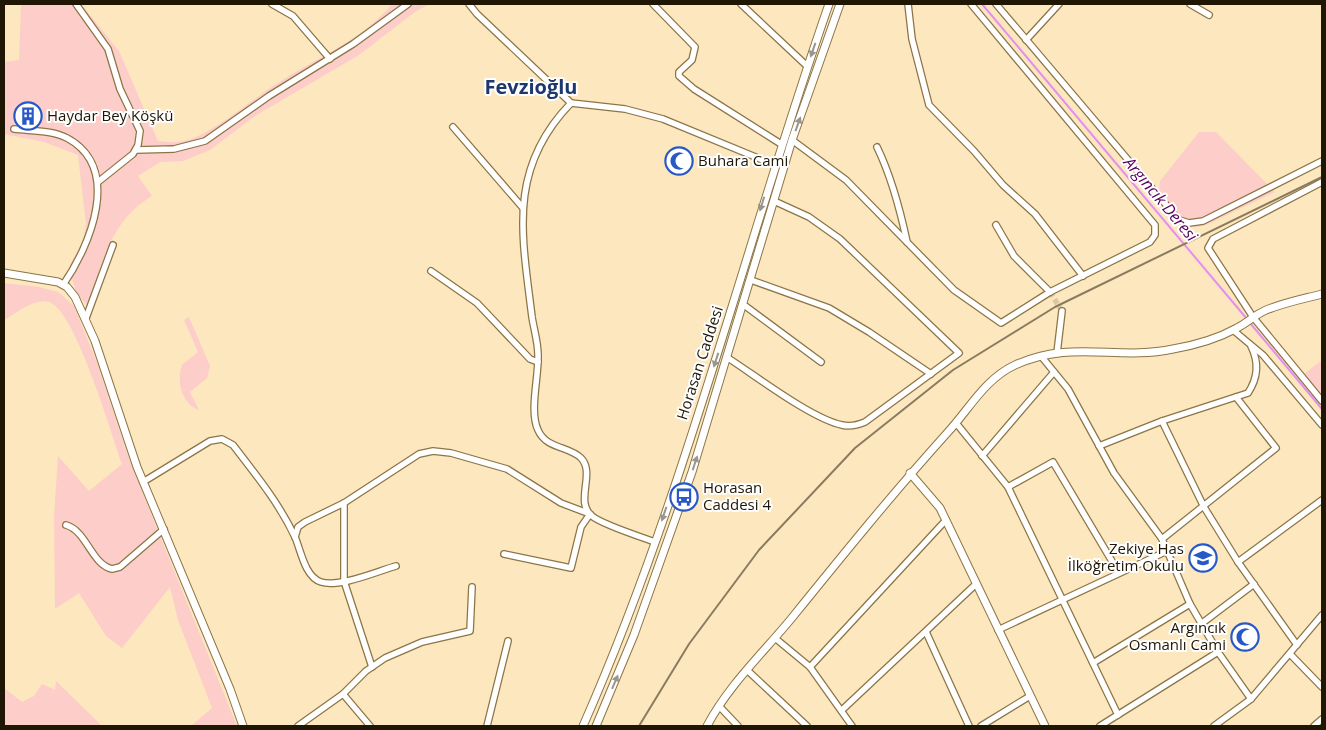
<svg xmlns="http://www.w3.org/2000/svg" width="1326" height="730" font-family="'Open Sans',sans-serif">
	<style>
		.green { fill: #fdcdc9 }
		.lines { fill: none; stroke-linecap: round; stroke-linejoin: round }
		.stream { stroke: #e58eef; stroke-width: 2 }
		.minor-tunnel { stroke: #dbc8a3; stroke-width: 5.5; stroke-dasharray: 5.5 3; stroke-linecap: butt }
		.minor-casing { stroke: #8c7545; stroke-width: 8 }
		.tertiary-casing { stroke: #8c7545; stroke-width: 9 }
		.minor { stroke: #fff; stroke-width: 5.5 }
		.tertiary { stroke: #fff; stroke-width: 7 }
		.rail { stroke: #8a7b5e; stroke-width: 2 }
		.oneway { fill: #9a968e }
		.labels { text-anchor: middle; stroke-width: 4; stroke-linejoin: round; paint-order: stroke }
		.poi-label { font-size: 15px; fill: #1f1604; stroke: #fff; text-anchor: start }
		.street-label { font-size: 15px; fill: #1f1604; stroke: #fff }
		.water-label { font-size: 16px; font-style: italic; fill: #570060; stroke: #fff }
		.district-label { font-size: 20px; font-weight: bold; fill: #1e386f; stroke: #fff }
	</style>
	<rect width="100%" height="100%" fill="#fce7bf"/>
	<!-- green -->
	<g class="green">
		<path d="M21,4h60l38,47 39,90c13,2 25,2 38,-4 28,-13 54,-36 80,-53 38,-25 87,-44 116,-80h37l-14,8 -56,43 -104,61 -45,34 -27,11 -23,1 -22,14 14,20c-42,25 -50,67 -64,111l-12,-15 -6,-20v-7l13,-24 3,-17 -8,-69 -34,-13 -40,-8v-72l15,-2z"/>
		<path d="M1199,132h17l59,60 -69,33 -9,2 -11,-2 -27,-31 1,-13z"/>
		<path d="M4,283l35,4 19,5 16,14 23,57 32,96 108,267h-46l21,-18 -34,-88 -8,-33 -48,61 -16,-12 -27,-43 -24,16 -1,-93 4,-60 31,35 33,-27c-10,-28 -47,-155 -73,-162 -15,-4 -32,11 -45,18z"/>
		<path d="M189,317l21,49 -3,12 -17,14 9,18c-17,-6 -23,-28 -17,-45l16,-13 -14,-32z"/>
		<path d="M1322,360v36l-18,-22z"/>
		<path d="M56,681l46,45h-98v-38l18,14 12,-6 8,-12 13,6z"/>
	</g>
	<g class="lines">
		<!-- stream -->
		<g class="stream">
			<path d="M982,4l265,315"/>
			<path d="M1250,323l72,86"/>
		</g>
		<!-- minor-tunnel -->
		<path class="minor-tunnel" d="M1050,292l12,19"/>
		<!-- minor casing -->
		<g class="minor-casing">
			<g id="minor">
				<path d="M76,4l32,45 12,40 20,42 -2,14 -5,9 -35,28"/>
				<path d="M272,4l21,12 37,43"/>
				<path d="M469,4l8,10 94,89 54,6 38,10 112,46"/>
				<path d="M653,4l42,43 -3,13 -13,12v4l15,13 87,55"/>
				<path d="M741,4l66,62"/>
				<path d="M908,4l4,35 17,66 45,46 29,34 32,29 48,62"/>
				<path d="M996,4l183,216 10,3 14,-2 119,-60"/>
				<path d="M1190,4l19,11"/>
				<path d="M1026,40l33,-36"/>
				<path d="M571,103c-64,66 -49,132 -39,214 2,13 6,25 6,38 1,21 -9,56 0,75 8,19 31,16 43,28 15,15 -7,44 11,58 9,8 49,21 63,26"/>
				<path d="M453,127l70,81"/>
				<path d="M14,129c17,2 38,1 53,9 56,30 23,108 -4,147"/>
				<path d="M792,140l54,40 108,110 47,33 49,-31 100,-50 5,-7v-10l-184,-221"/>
				<path d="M877,147c15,31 23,62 30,95"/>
				<path d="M136,150l38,-1 31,-8 64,-45 84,-52 55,-40"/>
				<path d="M1322,182l-109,57 -5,9 45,69 69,84"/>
				<path d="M996,225l18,31 36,36"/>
				<path d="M431,271l46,32 53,56 8,3"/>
				<path d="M751,280l78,28 40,24 62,42"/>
				<path d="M744,305l77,57"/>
				<path d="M86,318l27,-73"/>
				<path d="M1233,330l30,25 59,70"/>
				<path d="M1057,353l5,-42"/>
				<path d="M1041,356l27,33 46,84 48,66 28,65 28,48 33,47"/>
				<path d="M728,358c28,18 84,61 114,67 8,2 16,0 23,-3l94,-69 -119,-114 -31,-22 -35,-16"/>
				<path d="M1162,421l42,86 34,55 59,83"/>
				<path d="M956,423l52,64 110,228"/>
				<path d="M1099,446l63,-25 86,-28c10,-15 11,-31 3,-47"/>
				<path d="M982,456l72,-84"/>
				<path d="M143,482l67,-41 12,-2 11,6c23,30 46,58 62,92 6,14 10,40 26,45 18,6 57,-11 75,-16"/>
				<path d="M1008,487l45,-25 66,111"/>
				<path d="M344,503v78l28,86"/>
				<path d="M66,525c21,6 25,39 46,44l8,-2 44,-38"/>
				<path d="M295,537l3,-10 7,-5 39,-19 75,-49 14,-3 18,2 56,16 54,34 29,11 -9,13 -10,41 -67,-14"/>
				<path d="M1162,539l114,-91 -40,-51"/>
				<path d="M1238,562l84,-62"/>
				<path d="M1201,624l53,-40"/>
				<path d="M998,630l169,-79"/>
				<path d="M926,632l43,94"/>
				<path d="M775,638l35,29 42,59"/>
				<path d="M1290,654l32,33"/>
				<path d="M1093,663l97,-59"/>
				<path d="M810,667l136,-147"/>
				<path d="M747,670l60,56"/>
				<path d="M343,694l27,32"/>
				<path d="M719,706l19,20"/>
				<path d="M842,710l134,-126"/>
				<path d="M298,726l45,-32 23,-23 19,-13 37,-16 48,-11 2,-44"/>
				<path d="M487,726l21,-85"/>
				<path d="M981,726l49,-30"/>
				<path d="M1100,726l118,-74"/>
				<path d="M1214,726l37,-27 71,-84"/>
				<path d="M1314,726l8,-7"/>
			</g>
		</g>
		<!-- tertiary casing -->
		<g class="tertiary-casing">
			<g id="tertiary">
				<path d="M4,273l54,9 9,5 8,10 20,44 42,126 93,222 13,37"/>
				<path d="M910,473l30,35 105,218"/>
				<path d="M583,726c103,-233 162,-482 246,-722"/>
				<path d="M596,726l38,-91 58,-163 100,-332 48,-136"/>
				<path d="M707,726c21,-40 55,-72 84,-107 51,-63 102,-126 157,-187 22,-24 37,-53 67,-67 57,-26 102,-4 158,-16 23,-4 44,-10 64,-21 10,-5 18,-13 27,-17 18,-8 39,-12 58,-17"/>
			</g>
		</g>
		<!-- minor -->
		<use href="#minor" class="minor"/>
		<!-- tertiary -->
		<use href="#tertiary" class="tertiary"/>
		<!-- rail -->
		<path class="rail" d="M639,726l50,-82 70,-94 96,-102 98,-78 102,-63 267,-130"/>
	</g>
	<!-- one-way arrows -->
	<defs><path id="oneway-solid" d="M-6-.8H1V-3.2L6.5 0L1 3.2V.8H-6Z" transform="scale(1.25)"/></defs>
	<g class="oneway">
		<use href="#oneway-solid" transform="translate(813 50) rotate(109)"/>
		<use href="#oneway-solid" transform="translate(798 124) rotate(-70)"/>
		<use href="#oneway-solid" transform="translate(762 204) rotate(107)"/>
		<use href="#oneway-solid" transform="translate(716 360) rotate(108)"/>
		<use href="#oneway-solid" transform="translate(695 463) rotate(-72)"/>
		<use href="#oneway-solid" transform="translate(664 514) rotate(109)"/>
		<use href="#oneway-solid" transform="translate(615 682) rotate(-67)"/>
	</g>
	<!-- icons -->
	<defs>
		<g id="building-ring" transform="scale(1.4375)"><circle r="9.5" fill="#fff" stroke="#2758c6" stroke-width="1.5"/><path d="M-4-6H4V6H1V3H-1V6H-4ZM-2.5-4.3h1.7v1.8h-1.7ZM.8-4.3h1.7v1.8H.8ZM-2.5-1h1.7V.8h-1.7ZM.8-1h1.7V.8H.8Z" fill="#2758c6"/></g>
		<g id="mosque-ring" transform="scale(1.4375)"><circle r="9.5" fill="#fff" stroke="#2758c6" stroke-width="1.5"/><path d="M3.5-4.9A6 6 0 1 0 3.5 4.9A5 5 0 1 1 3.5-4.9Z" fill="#2758c6"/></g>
		<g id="bus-ring" transform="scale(1.4375)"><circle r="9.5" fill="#fff" stroke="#2758c6" stroke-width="1.5"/><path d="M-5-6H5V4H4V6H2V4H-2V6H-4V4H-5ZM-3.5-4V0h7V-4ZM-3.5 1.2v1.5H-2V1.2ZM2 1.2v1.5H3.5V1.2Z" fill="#2758c6"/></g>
		<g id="school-ring" transform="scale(1.4375)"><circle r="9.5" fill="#fff" stroke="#2758c6" stroke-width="1.5"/><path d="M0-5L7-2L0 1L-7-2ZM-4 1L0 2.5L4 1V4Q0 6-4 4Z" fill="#2758c6"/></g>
	</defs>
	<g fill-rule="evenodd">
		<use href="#building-ring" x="28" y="116"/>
		<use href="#mosque-ring" x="679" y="161"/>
		<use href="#bus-ring" x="684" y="497"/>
		<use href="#school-ring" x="1203" y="558"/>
		<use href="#mosque-ring" x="1245" y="637"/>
	</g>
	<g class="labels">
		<!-- poi labels -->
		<g class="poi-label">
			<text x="47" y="121">Haydar Bey Köşkü</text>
			<text x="698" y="166">Buhara Cami</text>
			<text x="703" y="493">Horasan<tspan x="703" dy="17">Caddesi 4</tspan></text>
			<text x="1184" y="554" text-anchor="end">Zekiye Has<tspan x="1184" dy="17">İlköğretim Okulu</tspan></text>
			<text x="1226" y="633" text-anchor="end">Argıncık<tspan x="1226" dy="17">Osmanlı Cami</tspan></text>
		</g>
		<!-- street labels -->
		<g class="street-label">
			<text transform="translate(700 363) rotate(-72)" y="5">Horasan Caddesi</text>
		</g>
		<!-- water labels -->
		<g class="water-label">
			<text transform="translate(1161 199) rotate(50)" y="6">Argıncık Deresi</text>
		</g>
		<!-- district labels -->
		<g class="district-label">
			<text x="531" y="94">Fevzioğlu</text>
		</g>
	</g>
	<!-- border -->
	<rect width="1326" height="730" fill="none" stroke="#1f1604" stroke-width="10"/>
</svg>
